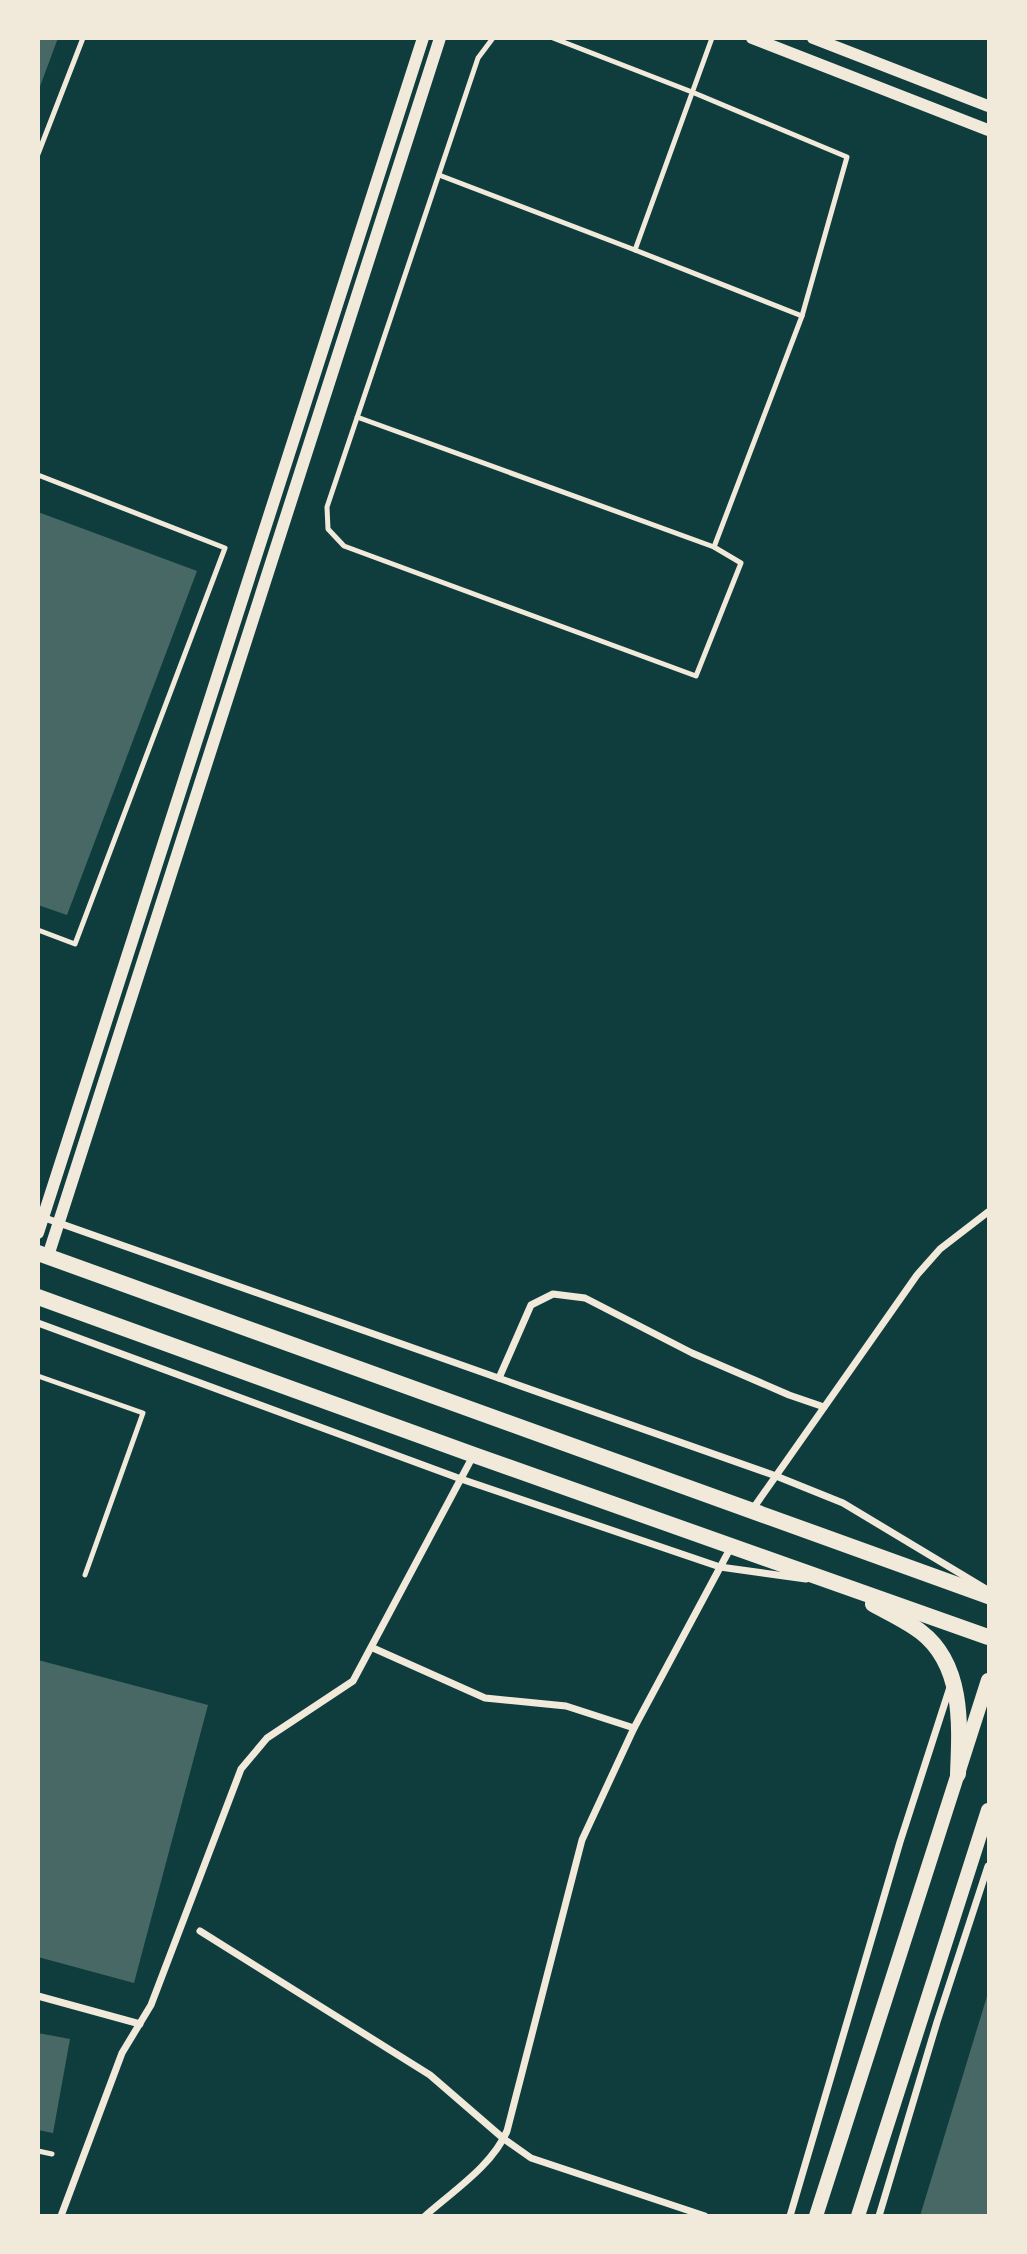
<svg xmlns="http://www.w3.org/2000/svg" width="1027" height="2254" font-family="Figtree,sans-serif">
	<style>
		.building { fill: #486865 }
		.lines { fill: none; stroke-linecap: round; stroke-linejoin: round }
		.service { stroke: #f1e9da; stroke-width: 5 }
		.minor { stroke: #f1e9da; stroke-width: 7 }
		.tertiary { stroke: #f1e9da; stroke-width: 12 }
		.secondary { stroke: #f1e9da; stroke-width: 14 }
		.primary { stroke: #f1e9da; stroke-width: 16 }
	</style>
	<rect width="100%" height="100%" fill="#0f3d3e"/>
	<!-- building -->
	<g class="building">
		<path d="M38,38h20l-19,51h-1z"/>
		<path d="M38,512l159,59 -130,344 -29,-10z"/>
		<path d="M38,1660l170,45 -74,278 -96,-26z"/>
		<path d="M988,1993v223h-68z"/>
		<path d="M38,2033l32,6 -17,94 -15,-3z"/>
	</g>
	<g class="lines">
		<!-- service -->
		<g class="service">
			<path d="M553,38l139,54 155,65 -45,159 -167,-66 77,-212"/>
			<path d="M38,154l45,-116"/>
			<path d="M439,175l196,75"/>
			<path d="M357,417l357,130 27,16 -45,113 -352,-130 -16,-17 -1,-22 151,-449 15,-20"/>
			<path d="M38,475l187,73 -150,396 -37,-14"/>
			<path d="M714,547l88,-231"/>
			<path d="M38,1376l105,37 -58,162"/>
			<path d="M38,2151l14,3"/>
		</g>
		<!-- minor -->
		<g class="minor">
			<path d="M42,1217l734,259 67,27 143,86"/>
			<path d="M38,1323l423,156 259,88 86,12"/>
			<path d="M499,1378l32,-73 22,-11 32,4 107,55 97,42 35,12"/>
			<path d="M752,1510l165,-235 23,-26 48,-37"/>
			<path d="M373,1648l112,50 81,8 68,22"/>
			<path d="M200,1931l230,144 74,64 27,19 174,58"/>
			<path d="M38,1996l102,28"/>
			<path d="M61,2216l61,-163 29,-48 90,-236 26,-31 86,-57 120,-225"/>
			<path d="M425,2216c28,-25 67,-50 82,-85l75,-291 52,-112 97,-181"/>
			<path d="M790,2216l110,-374 50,-155"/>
			<path d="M879,2216l58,-194 51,-156"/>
		</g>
		<!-- tertiary -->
		<g class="tertiary">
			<path d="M752,38l236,92"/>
			<path d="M813,38l175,68"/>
			<path d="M38,1233l385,-1195"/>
			<path d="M48,1256l392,-1218"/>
		</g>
		<!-- secondary -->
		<g class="secondary">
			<path d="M816,2216l172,-536"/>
			<path d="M858,2216l130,-406"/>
		</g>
		<!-- primary -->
		<g class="primary">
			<path d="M38,1253l950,343"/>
			<path d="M38,1297l436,158 514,182"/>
			<path d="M873,1604c16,9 34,17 48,28 43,33 39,94 37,142"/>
		</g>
	</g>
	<!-- border -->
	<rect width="1027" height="2254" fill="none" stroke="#f1e9da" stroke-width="80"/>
</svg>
